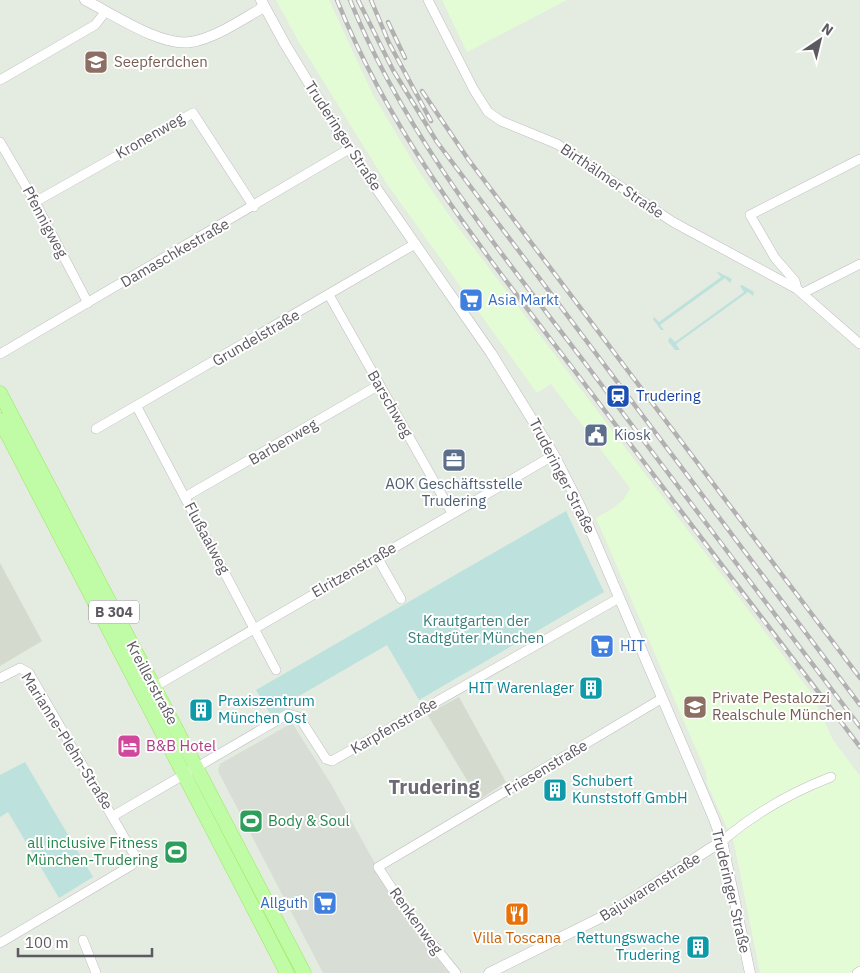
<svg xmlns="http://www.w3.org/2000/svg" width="860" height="973" font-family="'IBM Plex Sans',sans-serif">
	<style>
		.commercial { fill: #e4fcd5 }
		.industrial { fill: #d8ddd5 }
		.education { fill: #d4dbce }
		.green { fill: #bde2dd }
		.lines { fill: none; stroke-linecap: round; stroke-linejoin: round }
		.minor-casing { stroke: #bebbc2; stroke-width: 10 }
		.tertiary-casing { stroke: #bebbc2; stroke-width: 11 }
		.primary-casing { stroke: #97ea5b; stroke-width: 15 }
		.minor { stroke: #fff; stroke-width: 9 }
		.tertiary { stroke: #fff; stroke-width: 10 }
		.primary { stroke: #c0fba6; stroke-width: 14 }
		.rail-casing { stroke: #b2b1b2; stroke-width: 4.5 }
		.rail { stroke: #fff; stroke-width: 2.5; stroke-dasharray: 8; stroke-linecap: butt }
		.labels { text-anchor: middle; stroke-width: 4; stroke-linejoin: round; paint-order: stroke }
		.shield { fill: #fff; stroke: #8d8b90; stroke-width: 1 }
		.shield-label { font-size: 14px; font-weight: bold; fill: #5c5961 }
		.education-label { font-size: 15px; fill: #785e54; stroke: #fff; text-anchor: start }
		.street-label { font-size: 15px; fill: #5c5961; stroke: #fff }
		.shop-label { font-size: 15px; fill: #366cbe; stroke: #fff; text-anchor: start }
		.transit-label { font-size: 15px; fill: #164399; stroke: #fff; text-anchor: start }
		.service-label { font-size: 15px; fill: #4e5e75; stroke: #fff; text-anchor: start }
		.park-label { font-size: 15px; fill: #38817a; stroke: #fff }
		.culture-label { font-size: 15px; fill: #0d838f; stroke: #fff; text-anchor: end }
		.hotel-label { font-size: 15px; fill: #b23c85; stroke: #fff; text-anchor: start }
		.leisure-label { font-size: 15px; fill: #27864d; stroke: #fff; text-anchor: start }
		.food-label { font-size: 15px; fill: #c56008; stroke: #fff }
		.district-label { font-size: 20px; font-weight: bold; fill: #6d6a73; stroke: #fff }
	</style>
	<rect width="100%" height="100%" fill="#e4ebe0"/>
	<!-- commercial -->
	<g class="commercial">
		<path d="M276,0h53l44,95 45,75 33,48 361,476 21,46 27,36v197h-100l-26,-130 -27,-59 -1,-12 -110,-254 16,-9 12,-10 6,-11 -79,-104 -14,9 -150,-209 -88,-142z"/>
		<path d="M442,0h125l-100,52z"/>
	</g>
	<!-- industrial -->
	<path class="industrial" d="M292,723l39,61 73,132 45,57h-126l-105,-202 2,-7z"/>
	<!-- education -->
	<g class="education">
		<path d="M0,563l42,78 -42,25z"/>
		<path d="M459,697l47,85 -27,18 -52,-86z"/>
	</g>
	<!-- green -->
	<g class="green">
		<path d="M716,271l16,8 -2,4 -5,-5 -65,47 4,5h-3l-8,-11 1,-2 5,5 62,-45z"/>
		<path d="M742,285l12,7 -1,4 -5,-4 -72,52 4,6h-5l-7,-9 2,-4 5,5 69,-50 -4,-6z"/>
		<path d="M566,511l38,81 -185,108 -32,-55 -88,51 2,4 -29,17 -16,-27z"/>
		<path d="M25,762l68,115 -34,21 -51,-86 -8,5v-42z"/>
	</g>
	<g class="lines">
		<!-- minor casing -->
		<g class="minor-casing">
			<g id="minor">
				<path d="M428,0l46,90 14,22 13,9 56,23 116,78 124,67 63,55"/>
				<path d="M0,80l95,-55 11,-14"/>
				<path d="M0,142l35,60 53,101"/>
				<path d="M35,202l158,-89 61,94"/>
				<path d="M797,289l-2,-8 -20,-23 -25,-43 110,-56"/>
				<path d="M803,293l57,-29"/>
				<path d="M329,295l123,218"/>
				<path d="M0,354l349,-205"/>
				<path d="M137,407l139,263"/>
				<path d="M96,429l319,-185"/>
				<path d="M185,497l194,-112"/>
				<path d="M377,557l24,42"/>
				<path d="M0,678l20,-10 9,5 106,183 -3,9 -132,78"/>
				<path d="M154,687l400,-232"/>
				<path d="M113,816l175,-102 11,3 27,42 6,2 287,-163"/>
				<path d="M722,841c32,-27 70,-49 109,-64"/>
				<path d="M83,940l13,33"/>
				<path d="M456,973l-46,-57 -32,-49 283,-168"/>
				<path d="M857,973l3,-2"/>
			</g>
		</g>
		<!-- tertiary casing -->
		<g class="tertiary-casing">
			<g id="tertiary">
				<path d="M85,0c28,14 76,47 106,42 23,-3 53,-24 73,-35"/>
				<path d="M261,0l24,44 64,105 142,204 63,102 26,51 134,313 8,22 28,132"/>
				<path d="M489,973l121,-60 112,-72"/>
			</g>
		</g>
		<!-- primary casing -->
		<g class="primary-casing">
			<g id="primary">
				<path d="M0,393l304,580"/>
				<path d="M0,420l287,553"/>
			</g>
		</g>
		<!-- minor -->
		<use href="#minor" class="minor"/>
		<!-- tertiary -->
		<use href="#tertiary" class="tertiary"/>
		<!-- primary -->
		<use href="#primary" class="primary"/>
		<!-- rail casing -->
		<g class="rail-casing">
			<g id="rail">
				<path d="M337,0c55,138 148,253 237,370 95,126 190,252 286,377"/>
				<path d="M350,0c55,136 150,251 238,367 91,120 181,240 272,360"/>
				<path d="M358,0l35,70 44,72 423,563"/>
				<path d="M371,0l18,43 42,78"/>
				<path d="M388,22l17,36"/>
				<path d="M422,91l46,68 392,519"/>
			</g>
		</g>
		<!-- rail -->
		<use href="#rail" class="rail"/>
	</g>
	<!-- icons -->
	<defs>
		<g id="school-square" transform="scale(1.25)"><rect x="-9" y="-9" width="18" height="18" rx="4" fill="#8d6e63" stroke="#fff"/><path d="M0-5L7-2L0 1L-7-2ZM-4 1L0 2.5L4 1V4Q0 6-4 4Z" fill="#fff"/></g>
		<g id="supermarket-square" transform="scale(1.25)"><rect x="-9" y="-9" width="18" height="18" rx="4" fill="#3f7fe0" stroke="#fff"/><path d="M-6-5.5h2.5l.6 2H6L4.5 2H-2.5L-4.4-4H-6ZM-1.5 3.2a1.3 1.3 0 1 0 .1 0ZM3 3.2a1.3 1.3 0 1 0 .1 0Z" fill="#fff"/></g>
		<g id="station-square" transform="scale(1.25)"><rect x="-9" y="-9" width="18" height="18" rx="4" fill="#1a4fb4" stroke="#fff"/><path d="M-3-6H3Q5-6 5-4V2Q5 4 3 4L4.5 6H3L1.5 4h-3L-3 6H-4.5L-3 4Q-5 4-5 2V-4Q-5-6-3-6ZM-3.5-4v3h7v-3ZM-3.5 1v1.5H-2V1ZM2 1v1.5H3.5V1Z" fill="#fff"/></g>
		<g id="civic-square" transform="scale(1.25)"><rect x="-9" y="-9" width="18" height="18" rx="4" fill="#5c6f8a" stroke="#fff"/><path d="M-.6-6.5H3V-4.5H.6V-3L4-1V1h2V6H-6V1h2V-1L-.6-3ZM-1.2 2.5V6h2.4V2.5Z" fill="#fff"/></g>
		<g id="office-square" transform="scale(1.25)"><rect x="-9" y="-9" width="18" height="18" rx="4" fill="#5c6f8a" stroke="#fff"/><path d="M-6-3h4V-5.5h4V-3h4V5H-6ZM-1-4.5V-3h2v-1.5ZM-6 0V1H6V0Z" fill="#fff"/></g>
		<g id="building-square" transform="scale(1.25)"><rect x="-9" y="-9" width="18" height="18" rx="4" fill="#0f9aa8" stroke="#fff"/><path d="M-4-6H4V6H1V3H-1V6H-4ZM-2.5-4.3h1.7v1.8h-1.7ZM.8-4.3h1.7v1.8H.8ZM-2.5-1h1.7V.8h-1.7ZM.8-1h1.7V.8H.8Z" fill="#fff"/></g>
		<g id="hotel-square" transform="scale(1.25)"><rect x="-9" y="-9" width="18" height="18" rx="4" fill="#d1479c" stroke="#fff"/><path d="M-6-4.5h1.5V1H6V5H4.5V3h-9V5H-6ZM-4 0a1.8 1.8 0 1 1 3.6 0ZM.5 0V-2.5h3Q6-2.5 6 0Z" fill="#fff"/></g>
		<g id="stadium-square" transform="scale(1.25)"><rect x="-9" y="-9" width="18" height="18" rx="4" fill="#2e9e5b" stroke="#fff"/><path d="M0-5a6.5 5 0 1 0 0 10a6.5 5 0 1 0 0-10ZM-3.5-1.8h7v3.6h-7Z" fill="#fff"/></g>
		<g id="restaurant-square" transform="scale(1.25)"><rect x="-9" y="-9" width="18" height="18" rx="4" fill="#e8710a" stroke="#fff"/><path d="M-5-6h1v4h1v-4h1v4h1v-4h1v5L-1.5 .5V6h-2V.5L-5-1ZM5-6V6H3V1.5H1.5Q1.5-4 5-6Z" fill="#fff"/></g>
	</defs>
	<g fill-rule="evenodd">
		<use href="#school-square" x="96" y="62"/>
		<use href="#supermarket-square" x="471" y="300"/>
		<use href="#station-square" x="618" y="396"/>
		<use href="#civic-square" x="596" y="435"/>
		<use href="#office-square" x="454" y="460"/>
		<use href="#supermarket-square" x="602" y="646"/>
		<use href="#building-square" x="591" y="688"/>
		<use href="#school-square" x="695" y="707"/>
		<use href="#building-square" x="201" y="710"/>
		<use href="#hotel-square" x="129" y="746"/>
		<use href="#building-square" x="555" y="790"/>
		<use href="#stadium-square" x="251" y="821"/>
		<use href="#stadium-square" x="176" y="852"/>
		<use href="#supermarket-square" x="325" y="903"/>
		<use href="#restaurant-square" x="517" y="914"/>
		<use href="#building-square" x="698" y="947"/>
	</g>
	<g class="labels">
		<!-- shield labels -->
		<rect class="shield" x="89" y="600.5" width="50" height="23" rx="4"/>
		<g class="shield-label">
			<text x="114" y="617">B 304</text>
		</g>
		<!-- education labels -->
		<g class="education-label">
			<text x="114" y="67">Seepferdchen</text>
			<text x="712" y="703">Private Pestalozzi<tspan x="712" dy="17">Realschule München</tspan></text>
		</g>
		<!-- street labels -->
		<g class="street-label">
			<text transform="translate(150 136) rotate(-30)" y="5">Kronenweg</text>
			<text transform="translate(343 136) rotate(57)" y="5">Truderinger Straße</text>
			<text transform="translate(612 181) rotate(34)" y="5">Birthälmer Straße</text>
			<text transform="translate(45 222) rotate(62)" y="5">Pfennigweg</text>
			<text transform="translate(175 253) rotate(-30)" y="5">Damaschkestraße</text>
			<text transform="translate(256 338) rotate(-30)" y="5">Grundelstraße</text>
			<text transform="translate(390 404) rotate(60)" y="5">Barschweg</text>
			<text transform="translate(283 442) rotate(-30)" y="5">Barbenweg</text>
			<text transform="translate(562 476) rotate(63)" y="5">Truderinger Straße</text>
			<text transform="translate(207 538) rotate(62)" y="5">Flußaalweg</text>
			<text transform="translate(354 570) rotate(-30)" y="5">Elritzenstraße</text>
			<text transform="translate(152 683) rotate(62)" y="5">Kreillerstraße</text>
			<text transform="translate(394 726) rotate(-30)" y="5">Karpfenstraße</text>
			<text transform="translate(67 741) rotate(58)" y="5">Marianne-Plehn-Straße</text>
			<text transform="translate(546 768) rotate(-31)" y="5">Friesenstraße</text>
			<text transform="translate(650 887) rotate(-32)" y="5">Bajuwarenstraße</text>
			<text transform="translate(731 891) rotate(77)" y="5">Truderinger Straße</text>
			<text transform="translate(416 921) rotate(54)" y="5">Renkenweg</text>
		</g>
		<!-- shop labels -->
		<g class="shop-label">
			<text x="488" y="305">Asia Markt</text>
			<text x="620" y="651">HIT</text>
			<text x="308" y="908" text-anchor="end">Allguth</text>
		</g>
		<!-- transit labels -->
		<g class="transit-label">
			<text x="636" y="401">Trudering</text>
		</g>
		<!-- service labels -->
		<g class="service-label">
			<text x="614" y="440">Kiosk</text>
			<text x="454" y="489" text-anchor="middle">AOK Geschäftsstelle<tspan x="454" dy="17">Trudering</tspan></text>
		</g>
		<!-- park labels -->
		<g class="park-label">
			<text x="476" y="626">Krautgarten der<tspan x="476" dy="17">Stadtgüter München</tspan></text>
		</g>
		<!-- culture labels -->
		<g class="culture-label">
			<text x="574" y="693">HIT Warenlager</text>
			<text x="218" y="706" text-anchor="start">Praxiszentrum<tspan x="218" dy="17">München Ost</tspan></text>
			<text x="572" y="786" text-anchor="start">Schubert<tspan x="572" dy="17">Kunststoff GmbH</tspan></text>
			<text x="680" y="943">Rettungswache<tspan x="680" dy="17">Trudering</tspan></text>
		</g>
		<!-- hotel labels -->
		<g class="hotel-label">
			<text x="146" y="751">B&amp;B Hotel</text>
		</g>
		<!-- leisure labels -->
		<g class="leisure-label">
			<text x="268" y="826">Body &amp; Soul</text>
			<text x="158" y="848" text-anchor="end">all inclusive Fitness<tspan x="158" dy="17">München-Trudering</tspan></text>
		</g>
		<!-- food labels -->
		<g class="food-label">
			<text x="517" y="943">Villa Toscana</text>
		</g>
		<!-- district labels -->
		<g class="district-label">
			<text x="434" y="794">Trudering</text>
		</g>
	</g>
	<!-- north arrow -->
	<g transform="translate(820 40) rotate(35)" stroke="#ffffff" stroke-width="4" paint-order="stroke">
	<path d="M0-4L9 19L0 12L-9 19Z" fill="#5c5961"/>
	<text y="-8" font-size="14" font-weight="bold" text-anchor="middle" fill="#5c5961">N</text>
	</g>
	<!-- scale -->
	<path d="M18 948v8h134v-8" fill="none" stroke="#5c5961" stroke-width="2.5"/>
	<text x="25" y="948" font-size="15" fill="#5c5961" stroke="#ffffff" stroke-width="4" paint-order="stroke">100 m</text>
</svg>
